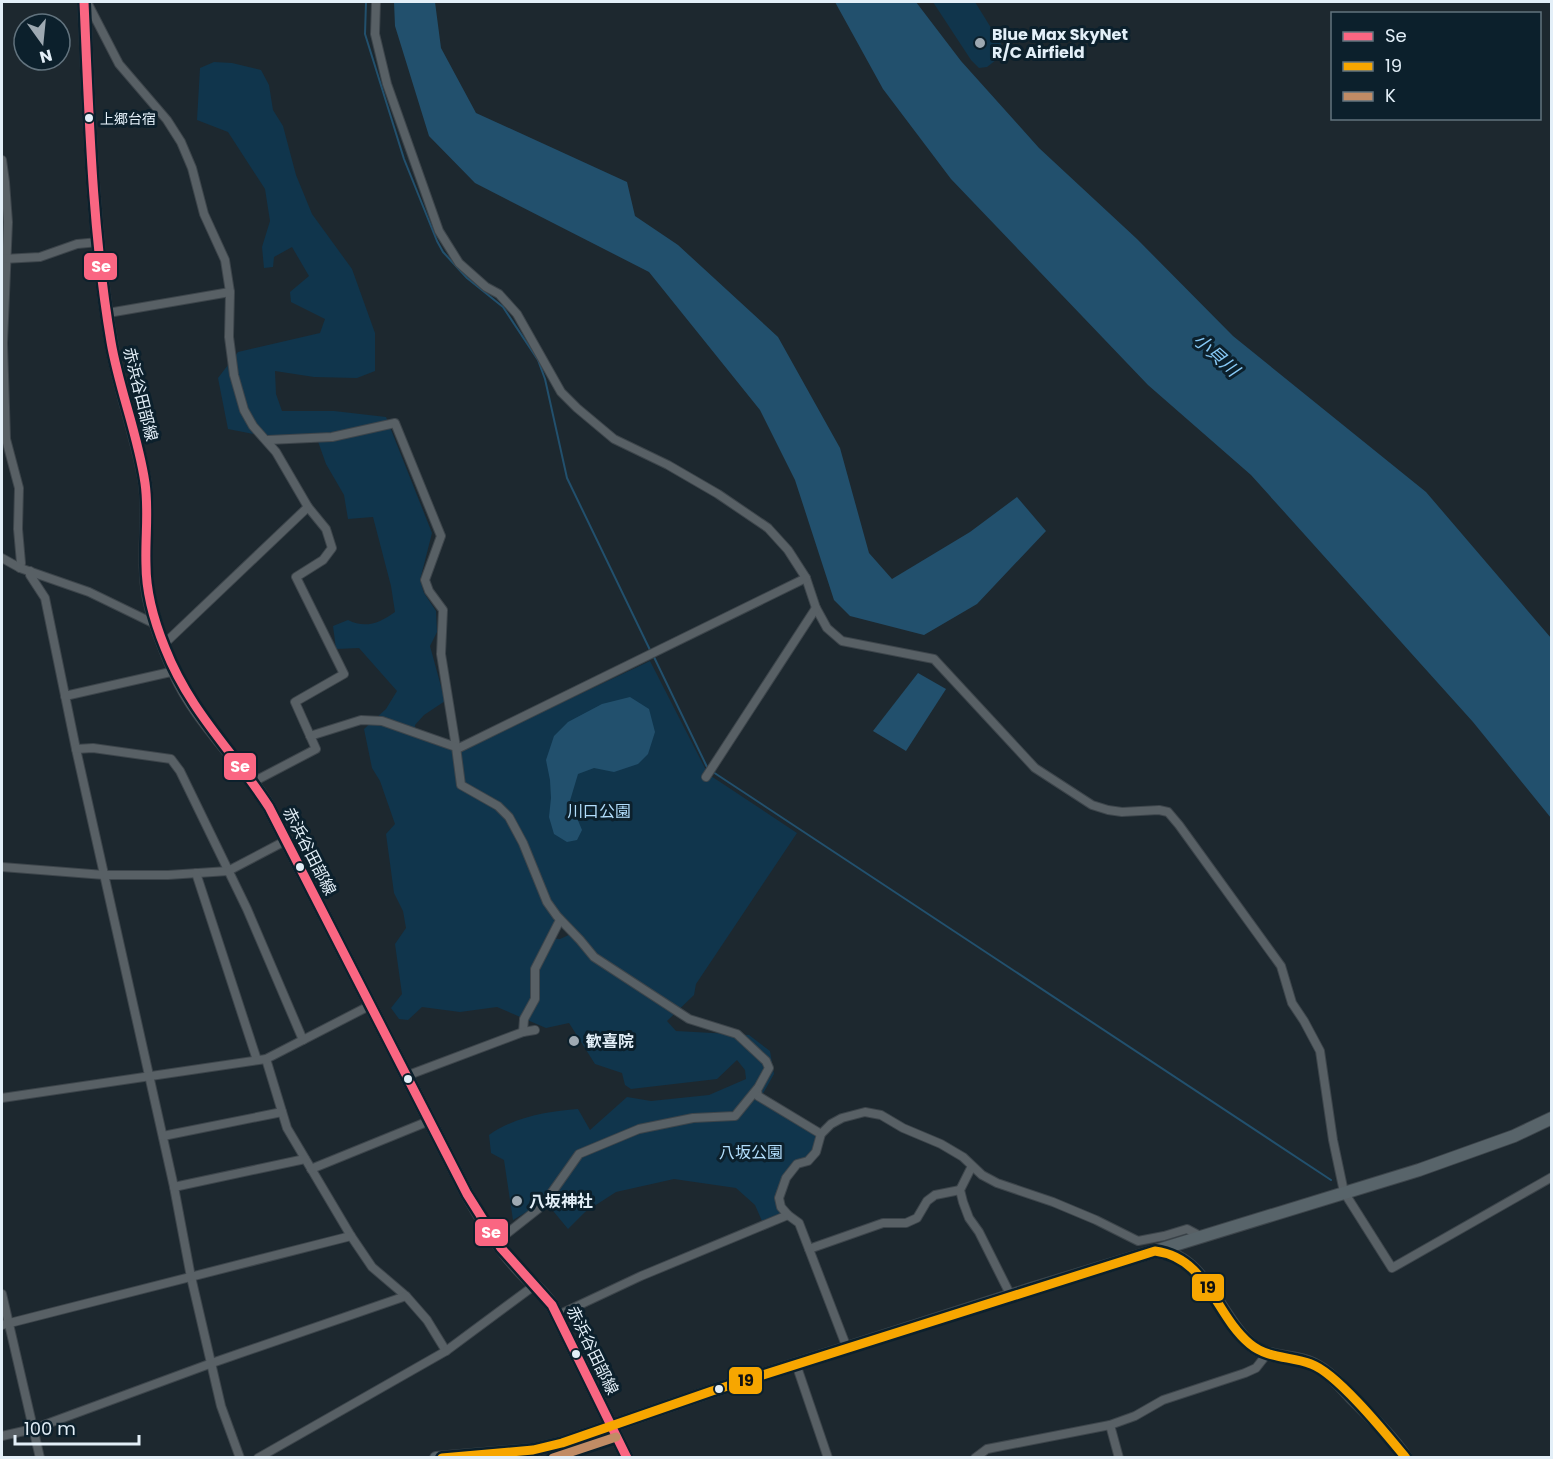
<svg xmlns="http://www.w3.org/2000/svg" width="1553" height="1459" font-family="Poppins,'Noto Sans JP',sans-serif">
	<style>
		.green { fill: #10354c; fill-rule: evenodd }
		.water { fill: #22506d }
		.lines { fill: none; stroke-linecap: round; stroke-linejoin: round }
		.stream { stroke: #22506d; stroke-width: 2 }
		.street-casing { stroke: #3d454b; stroke-width: 10 }
		.secondary-casing { stroke: #3d454b; stroke-width: 14 }
		.street { stroke: #586065; stroke-width: 8 }
		.secondary { stroke: #58646a; stroke-width: 12 }
		.bus-1-casing { stroke: #0c202c; stroke-width: 14 }
		.bus-2-casing { stroke: #0c202c; stroke-width: 14 }
		.bus-3-casing { stroke: #0c202c; stroke-width: 14 }
		.bus-1 { stroke: #fa6682; stroke-width: 9 }
		.bus-2 { stroke: #f7a600; stroke-width: 9 }
		.bus-3 { stroke: #c18c65; stroke-width: 9 }
		.poi-dot { fill: #9ea9b2; stroke: #0c202c; stroke-width: 2 }
		.bus-dot { fill: #e3eff8; stroke: #0c202c; stroke-width: 2 }
		.labels { text-anchor: middle; stroke-width: 6; stroke-linejoin: round; paint-order: stroke }
		.bus-label { font-size: 14px; fill: #e3eff8; stroke: #0c202c; text-anchor: start }
		.poi-label { font-size: 16px; font-weight: bold; fill: #e3eff8; stroke: #0c202c; text-anchor: start }
		.street-label { font-size: 16px; fill: #e3eff8; stroke: #0c202c }
		.park-label { font-size: 16px; fill: #b2ddfb; stroke: #0c202c }
		.water-label { font-size: 18px; font-style: italic; fill: #87c9f6; stroke: #0c202c }
		.line-badge { stroke: #0c202c; stroke-width: 2 }
		.badge-label { font-size: 16px; text-anchor: middle; font-weight: bold; fill: #fff }
		.pale-badge-label { font-size: 16px; text-anchor: middle; font-weight: bold; fill: #111 }
	</style>
	<rect width="100%" height="100%" fill="#1d282f"/>
	<!-- green -->
	<g class="green">
		<path d="M933,2h42l31,50 -19,15 -8,1 -8,-8z"/>
		<path d="M214,62l18,1 29,7 8,15 4,25 10,16 13,49 16,39 40,55 23,64v38l-18,7 -43,-1 -39,-6 1,23 6,17h52l52,6 46,116 -12,47 4,13 12,18 1,21 -7,14 15,55 -21,14 -9,10 1,9 41,18 193,-91 58,113 89,59 -101,151 -2,11 -27,26 9,10 73,4 21,16 4,23 -13,23 60,37 -5,18 -19,12 -19,42 3,8 -19,7 -7,-16 -19,-17 -62,-9 -58,13 -31,20 -17,17 -23,-28 -32,19 -9,-60 -13,-7 -2,-18c25,-18 59,-24 89,-26l12,21 37,-33 24,4 58,-6 37,-16 -1,-9 -8,-10 -20,19 -86,10 -6,-4 -3,-12 -27,-9 -26,-41 -23,5 -49,-21 -37,5 -38,-5 -14,13 -9,-1 -8,-11 11,-14 -7,-50 11,-16 -3,-17 -9,-18 -8,-59 9,-10 -15,-43 -8,-13 -8,-39 22,-20 11,-18 -38,-43 -23,1 -3,-23 15,-6c17,9 32,3 47,-8l-4,-26 -18,-69 -25,2 -4,-24 -18,-31 -11,-31 -46,4 -41,-8 -10,-51 20,-26 82,-19 5,-14 -34,-17 -1,-10 19,-16 -17,-29 -18,10 -1,10 -9,1 -2,-21 8,-26 -5,-32 -37,-57 -31,-12 3,-52zM557,917l16,16 -13,6 -11,-1z"/>
	</g>
	<!-- water -->
	<g class="water">
		<path d="M394,2h41l6,46 35,65 151,69 8,34 43,29 100,92 62,111 29,105 23,26 78,-47 47,-35 29,34 -69,73 -53,31 -74,-19 -16,-16 -39,-120 -35,-70 -111,-138 -174,-89 -46,-47 -34,-110z"/>
		<path d="M835,2h81l45,59 78,87 98,91 96,97 193,156 125,146v180l-78,-96 -222,-247 -103,-90 -197,-206 -68,-90z"/>
		<path d="M918,673l28,16 -40,62 -33,-20z"/>
		<path d="M630,697l19,12 6,23 -7,22 -10,10 -24,8 -20,-4 -16,6 -9,30 1,10 7,4 5,12 -5,10 -10,2 -13,-8 -5,-17 2,-19 -1,-18 -4,-20 8,-24 14,-14 34,-18z"/>
	</g>
	<g class="lines">
		<!-- stream -->
		<g class="stream">
			<path d="M366,2l-1,32 39,125 33,82 6,11 24,26 36,29 35,53 7,19 22,99 83,172"/>
			<path d="M653,655l55,114"/>
			<path d="M713,772l618,408"/>
		</g>
		<!-- street casing -->
		<g class="street-casing">
			<g id="street">
				<path d="M87,2l32,62 48,56 14,22 11,26 12,46 21,46 5,32 -1,45 5,38 10,35 9,16 23,26 32,55 18,22 6,19 -9,12 -27,17 48,97 -49,28 21,47 -63,33"/>
				<path d="M376,2l-1,32 12,50 52,147 20,32 27,24 13,7 18,20 44,78 16,16 37,31 54,26 50,29 50,34 20,22 18,28 10,30 11,20 15,13 92,18 101,109 57,37 16,5 14,2 37,-2 9,2 11,13 102,141 11,37 12,18 16,30 13,89 11,52 48,76 160,-91"/>
				<path d="M2,160l3,22 3,40 -5,121 3,96 13,49 -1,41 3,34 -1,5"/>
				<path d="M3,259l37,-2 37,-13 22,-2"/>
				<path d="M108,313l122,-21"/>
				<path d="M268,440l64,-3 63,-14 46,113 -16,44 4,11 14,19 -2,44 15,93 3,1 347,-170"/>
				<path d="M2,558l18,10 69,24 68,33"/>
				<path d="M30,571v4l15,23 31,151 98,438 17,90 30,129 19,52"/>
				<path d="M164,644l144,-137"/>
				<path d="M65,696l110,-25"/>
				<path d="M310,736l51,-16 21,1 74,26 5,38 37,21 11,11 14,26 24,59 10,14 23,24 14,17 95,62 48,15 29,27 3,7 -12,22 1,6 63,38"/>
				<path d="M76,749l17,-1 78,11 9,12 67,138 56,131"/>
				<path d="M706,777l110,-169"/>
				<path d="M2,867l102,8h64l60,-4 59,-31"/>
				<path d="M196,873l61,187"/>
				<path d="M523,1032l1,-13 11,-20v-30l25,-49"/>
				<path d="M266,1059l21,69 64,108 21,31 34,29 21,24 19,31"/>
				<path d="M406,1076l117,-44 12,-2"/>
				<path d="M2,1098l264,-39 105,-54"/>
				<path d="M163,1136l119,-24"/>
				<path d="M972,1166l-12,24 3,12 6,16 10,14 32,64"/>
				<path d="M311,1169l118,-48"/>
				<path d="M174,1187l131,-28"/>
				<path d="M496,1242l47,-37 36,-51 60,-25 54,-11 42,-2 22,-27"/>
				<path d="M809,1249l74,-26h23l11,-5 10,-17 8,-6 25,-5"/>
				<path d="M2,1294l38,164"/>
				<path d="M558,1315l83,-39 147,-61"/>
				<path d="M2,1325l349,-89"/>
				<path d="M847,1348l-48,-125 -11,-8 -7,-8 -2,-9 7,-20 11,-14 11,-3 8,-9 5,-18 10,-10 11,-6 23,-6 16,3 22,13 38,16 22,13 19,18 15,8 56,19 43,18 42,21 26,-5 23,-7 15,8"/>
				<path d="M796,1364l32,94"/>
				<path d="M1110,1425l9,33"/>
				<path d="M2,1436l31,-7 179,-66 194,-67"/>
				<path d="M258,1458l188,-107 89,-66"/>
				<path d="M975,1458l12,-9 123,-24 25,-9 28,-16 82,-27 11,-5 11,-14"/>
			</g>
		</g>
		<!-- secondary casing -->
		<g class="secondary-casing">
			<g id="secondary">
				<path d="M84,2c5,112 8,228 27,339 8,48 26,94 34,142 4,30 -1,60 1,91 1,33 16,69 29,99 23,51 66,87 94,134l198,387c14,24 28,49 47,70 12,15 27,25 38,41l75,153"/>
				<path d="M1160,1252c44,4 59,64 89,91 18,17 43,11 64,21 15,7 27,21 38,33 19,19 39,38 55,61"/>
				<path d="M436,1458l97,-8 29,-7 150,-52 319,-102 388,-119 95,-34 38,-18"/>
			</g>
		</g>
		<!-- street -->
		<use href="#street" class="street"/>
		<!-- secondary -->
		<use href="#secondary" class="secondary"/>
		<!-- bus-1 casing -->
		<g class="bus-1-casing">
			<path id="bus-1" d="M84,2c5,113 8,228 27,340 8,47 27,93 34,141 4,27 0,54 1,82 0,29 8,56 19,83 25,64 68,103 104,159l198,387 34,54 51,57 75,153"/>
		</g>
		<!-- bus-2 casing -->
		<g class="bus-2-casing">
			<path id="bus-2" d="M442,1458l91,-8 29,-7 150,-52 443,-140c53,7 59,63 95,93 18,15 41,12 61,20 26,9 76,71 95,94"/>
		</g>
		<!-- bus-3 casing -->
		<g class="bus-3-casing">
			<path id="bus-3" d="M553,1458l63,-21"/>
		</g>
		<!-- bus-1 -->
		<use href="#bus-1" class="bus-1"/>
		<!-- bus-2 -->
		<use href="#bus-2" class="bus-2"/>
		<!-- bus-3 -->
		<use href="#bus-3" class="bus-3"/>
	</g>
	<!-- markers -->
	<g class="poi-dot">
		<circle cx="980" cy="43" r="6"/>
		<circle cx="574" cy="1041" r="6"/>
		<circle cx="517" cy="1201" r="6"/>
	</g>
	<g class="bus-dot">
		<circle cx="89" cy="118" r="5"/>
		<circle cx="300" cy="867" r="5"/>
		<circle cx="408" cy="1079" r="5"/>
		<circle cx="576" cy="1354" r="5"/>
		<circle cx="719" cy="1389" r="5"/>
	</g>
	<g class="labels">
		<!-- bus labels -->
		<g class="bus-label">
			<text x="100" y="124">上郷台宿</text>
		</g>
		<!-- poi labels -->
		<g class="poi-label">
			<text x="992" y="40">Blue Max SkyNet<tspan x="992" dy="18">R/C Airfield</tspan></text>
			<text x="586" y="1047">歓喜院</text>
			<text x="529" y="1207">八坂神社</text>
		</g>
		<!-- street labels -->
		<g class="street-label">
			<text transform="translate(141 394) rotate(76)" y="6">赤浜谷田部線</text>
			<text transform="translate(310 851) rotate(63)" y="6">赤浜谷田部線</text>
			<text transform="translate(593 1350) rotate(64)" y="6">赤浜谷田部線</text>
		</g>
		<!-- park labels -->
		<g class="park-label">
			<text x="599" y="817">川口公園</text>
			<text x="751" y="1158">八坂公園</text>
		</g>
		<!-- water labels -->
		<g class="water-label">
			<text transform="translate(1216 355) rotate(42)" y="6">小貝川</text>
		</g>
	</g>
	<g class="line-badge">
		<rect x="83" y="252" width="35" height="29" rx="6" fill="#fa6682"/>
		<rect x="223" y="752" width="34" height="29" rx="6" fill="#fa6682"/>
		<rect x="474" y="1218" width="35" height="29" rx="6" fill="#fa6682"/>
		<rect x="1191" y="1273" width="34" height="29" rx="6" fill="#f7a600"/>
		<rect x="728" y="1366" width="35" height="29" rx="6" fill="#f7a600"/>
	</g>
	<g class="badge-label">
		<text x="101" y="272">Se</text>
		<text x="240" y="772">Se</text>
		<text x="491" y="1238">Se</text>
	</g>
	<g class="pale-badge-label">
		<text x="1208" y="1293">19</text>
		<text x="746" y="1386">19</text>
	</g>
	<!-- border -->
	<rect width="1553" height="1459" fill="none" stroke="#e3eff8" stroke-width="6"/>
	<!-- legend -->
	<rect x="1331" y="12" width="210" height="108" fill="#0c202c" stroke="#62737e" stroke-width="1.5"/>
	<rect x="1343" y="32" width="30" height="9" fill="#fa6682" stroke="#62737e" stroke-width="1.5"/>
	<text x="1385" y="42" font-size="18" fill="#e3eff8">Se</text>
	<rect x="1343" y="62" width="30" height="9" fill="#f7a600" stroke="#62737e" stroke-width="1.5"/>
	<text x="1385" y="72" font-size="18" fill="#e3eff8">19</text>
	<rect x="1343" y="92" width="30" height="9" fill="#c18c65" stroke="#62737e" stroke-width="1.5"/>
	<text x="1385" y="102" font-size="18" fill="#e3eff8">K</text>
	<!-- north arrow -->
	<g transform="translate(42 42) rotate(165)"><circle r="28" fill="#0c202c" stroke="#62737e" stroke-width="1.5"/>
	<path d="M0-4.5L10 22L0 15L-10 22Z" fill="#9ea9b2"/>
	<text y="-9" font-size="16" font-weight="bold" text-anchor="middle" fill="#e3eff8">N</text>
	</g>
	<!-- scale -->
	<path d="M15 1435v9h124v-9" fill="none" stroke="#e3eff8" stroke-width="3"/>
	<text x="24" y="1435" font-size="18" fill="#e3eff8" stroke="#0c202c" stroke-width="4.5" paint-order="stroke">100 m</text>
</svg>
